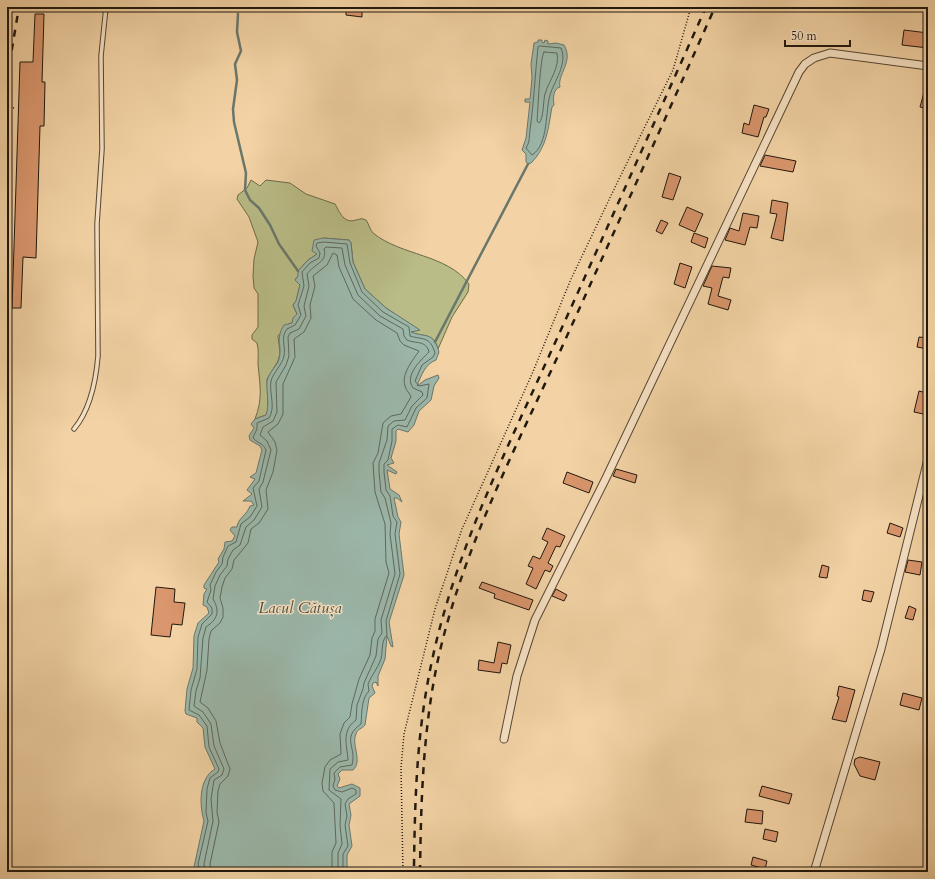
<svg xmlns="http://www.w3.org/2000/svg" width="935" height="879" font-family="Cardo,serif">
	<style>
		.green { fill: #b9bc87; stroke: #6c6a4a }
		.water { fill: #9bb7aa; stroke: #6a776c }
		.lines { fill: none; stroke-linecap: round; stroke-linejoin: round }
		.shore { stroke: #5e685c; stroke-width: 1 }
		.stream { stroke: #6a776c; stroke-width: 2.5 }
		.building { fill: #da966d; stroke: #20180e }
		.lane-casing { stroke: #554734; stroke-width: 5.5 }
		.street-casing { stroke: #554734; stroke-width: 9 }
		.path { stroke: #20180e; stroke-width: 1.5; stroke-dasharray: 1 2; stroke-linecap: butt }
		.lane { stroke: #f7e2c4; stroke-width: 3.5 }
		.street { stroke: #f7e2c4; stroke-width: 7 }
		.rail { stroke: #20180e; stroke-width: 2.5; stroke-dasharray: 7 7; stroke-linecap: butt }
		.labels { text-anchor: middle; stroke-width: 3; stroke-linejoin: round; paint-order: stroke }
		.water-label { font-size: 16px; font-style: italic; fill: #4b5045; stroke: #f7e2c4 }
	</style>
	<rect width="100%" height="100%" fill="#f3d3a5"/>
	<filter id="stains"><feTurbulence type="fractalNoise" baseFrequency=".005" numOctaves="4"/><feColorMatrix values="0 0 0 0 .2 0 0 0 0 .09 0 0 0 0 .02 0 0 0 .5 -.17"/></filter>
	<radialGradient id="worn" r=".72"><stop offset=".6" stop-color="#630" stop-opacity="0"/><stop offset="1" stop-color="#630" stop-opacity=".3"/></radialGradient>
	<!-- green -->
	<path class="green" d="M251,180l9,6 6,-6 24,3 16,11 29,10c5,9 9,20 21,16 5,-1 5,-2 10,0 3,4 4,10 7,13 28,23 74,21 96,51l-1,8 -16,25 -14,32c-4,-17 -17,-12 -28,-17l9,-2 -33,-22 -21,-19 -12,-27 -2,-19 -2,-3 -26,-2 -6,16 -9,6 -8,9 -2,7 -3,4 5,5 -4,16 -3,4 4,9 -5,9 -4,1 -10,12 2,17 -2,8 -11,18 1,31 -2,5 -11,4c8,-21 5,-33 3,-55 0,-7 1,-14 -1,-21l-5,-4v-4l6,-8v-33l-4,-6 -1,-12 1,-17 4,-17 -9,-25 -12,-18 1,-4 9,-7z"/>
	<!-- water -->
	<g class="water">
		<path d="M538,40h4v2l2,1 1,-3 3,1v3l8,-1 8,2c10,17 -7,29 -4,42 -7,2 -7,11 -6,18l-2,2c-4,22 -5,40 -21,56l-3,1 -2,-2v-8l-4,-4 4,-12 4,-36h-5v-3h5l2,-21 -1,-14 3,-21 4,-1z"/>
		<path d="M323,238l26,2 2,3 2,19 12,27 21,19 34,22 -9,2c15,6 22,-1 28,20l-3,8c-11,4 -15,16 -19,26l8,-6 13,-5 1,3 -5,8 -3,14 -12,11 -5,14 -6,7 -10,-3 -2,2v10l-5,17 3,5 -7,2 10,7 -1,2 -9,-4 3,19 9,6 3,7 -5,-4h-3l4,19 3,5 -2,12 5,41 -15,47 4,25 -2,-1 -4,-10 -2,23 -7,17v10l-2,-4 -3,1 -1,3 3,7 -6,5 -4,27c-3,4 -8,4 -9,9 -5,11 7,27 -3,36h-11l-4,4 2,5 -3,7 2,2 13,-4 8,4v8l-11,8 2,11 -2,10 3,21 -5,9v17h-150l-3,-5 10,-46c-5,-17 -5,-43 11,-52l-10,-22 -2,-19 -6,-6v-4l-11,-4 -1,-3 2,-22 6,-21 1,-32 4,-13 11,-10 -2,-6 -4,-2 1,-11 3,-5 -3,-1v-3l15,-23 -1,-3 6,-10 1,-7 7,-1 3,-5 -5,-6 2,-3h5c1,-9 10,-12 13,-21l4,-1 -3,-4h-8l9,-7 -5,-4 8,-11 -5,-2 6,-4 6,-23 -2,-4 -10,-6 -1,-4 5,-8 -3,-4 4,-5 11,-4c4,-11 0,-23 1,-34 1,-6 8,-14 11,-19 6,-16 -4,-21 6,-37l8,-2 1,-5 4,-4 -4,-9 3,-4 4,-16 -5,-5 3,-4v-5l10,-11 9,-6 -5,-3 2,-11z"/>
	</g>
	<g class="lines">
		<!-- shore -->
		<g class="shore">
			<path d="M540,46l21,2c7,16 -7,33 -11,47 -5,16 -1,49 -18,60l-6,-7c4,-6 3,-11 4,-18 4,-28 5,-55 8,-83z"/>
			<path d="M544,52l13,1c3,15 -8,27 -12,41 -2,7 -1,24 -6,29l-2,-2c1,-12 3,-64 7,-69z"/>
			<path d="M200,872l-2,-8 10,-43 -2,-8 1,-24 3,-11 8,-6 1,-3 -10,-22 -2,-21 -8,-11 -10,-5 2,-20 6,-21 1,-32 4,-13 10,-10v-6l-5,-6 4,-12 -1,-5 6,-13 6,-8 1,-7 5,-11 8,-4 5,-18 9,-7 7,-11 -4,-18 6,-7 7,-31c-3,-8 -11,-7 -13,-13l4,-8v-6l12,-5c7,-11 0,-24 2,-37 2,-8 11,-16 13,-25 2,-11 -4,-18 3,-27l8,-4 6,-10 -3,-10 6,-19 -2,-14 8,-9 9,-5 1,-5 -4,-7 1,-3 7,-1 23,2 3,19 12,29 21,20 26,15 1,9c13,4 20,0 25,17l-2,4 -11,8 -7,16 4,5 10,-2 -2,14 -11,10 -9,19 -9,-2 -6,4v12l-4,19 -4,4v8l2,18 4,6 3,20 4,6 -2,12 5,40 -14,47 1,14c-6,6 -4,15 -6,24 -3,9 -10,17 -13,25l1,7c-8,8 -7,22 -8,33 -20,14 -4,23 -9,41l-12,2 -6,6 1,6 -2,7 2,4 7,2 10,-4 4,2v4l-8,5 -3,5 2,12 -2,9 3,21 -5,8v18"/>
			<path d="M205,872l-1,-8 9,-43 -2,-22 3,-19 8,-5 2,-6 -10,-23 -3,-22 -8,-12 -9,-6 2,-15 4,-13 3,-40 3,-11c12,-8 14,-16 7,-28l2,-13 5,-11 7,-9 1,-7 5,-9 7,-5 6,-18 8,-7 8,-13 -3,-18 4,-7 8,-32 -4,-9 -7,-6 3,-8 10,-6 4,-9 -1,-30 10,-17 3,-9 -1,-19 2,-4 9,-4 7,-13 -2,-10 5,-20 -2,-12c7,-10 21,-12 17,-25l2,-2 16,1 3,17 13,30 22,21 23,13 1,7 3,4c9,4 19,0 22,12 -8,8 -25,23 -16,36l9,4 1,3 -11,11 -7,14 -11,1 -6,5 -1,14 -8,23v9l2,20 4,6 6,25 -1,11 5,40 -14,46 1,13 -4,6 -2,17 -12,27 -1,6 -6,16 -1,15c-15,11 -9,25 -8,40l-10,2 -8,7 -1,21 12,9 -1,26 2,19 -4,9v19"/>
			<path d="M211,872l-1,-8 9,-42 -2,-10 1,-21 2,-7 8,-8 2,-7 -10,-26 -4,-22 -8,-13 -8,-6 7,-32 2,-31 2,-8 9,-8 3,-6v-9l-3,-10 2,-11 3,-9 7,-9 2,-9 14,-17 3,-14 8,-6 9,-14 -2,-19 7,-18 4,-22 -2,-8 -7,-10 10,-8 5,-10v-30l12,-27 -1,-18 10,-7 7,-14 -1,-13 5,-19 -2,-10 14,-11 6,-12 4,2 2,12 14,32 23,21 21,13 3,8 4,4 15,6c-6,9 -18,23 -14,35 1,5 5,7 6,11l-10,17 -10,2 -8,7 -5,30 -5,10 2,29 10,32 1,38 3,11 -14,46v12l-3,7 -2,17 -11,24 -7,25 -2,13 -6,6 -4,11 1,20 -11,6 -5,7 -3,16 1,8 11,12 2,40 -4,9v20"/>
		</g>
		<!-- stream -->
		<g class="stream">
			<path d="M238,14l-1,18 4,19 -6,13 2,16 -4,29 1,13 12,51 -1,17 5,10 9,8 11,17 9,19 19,27"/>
			<path d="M435,342l93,-178"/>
		</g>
	</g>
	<!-- building -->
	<g class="building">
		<path d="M346,8l16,2v7l-16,-2z"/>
		<path d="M35,14h9l-2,68h3l-1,44h-4l-4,132 -13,-1 -2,51h-9l8,-246h13z"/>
		<path d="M904,30l24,3v15l-26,-3z"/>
		<path d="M926,85h2v24l-8,-2z"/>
		<path d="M754,105l15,4 -3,8h-2l-6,20 -16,-4 2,-10 5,2z"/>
		<path d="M765,155l31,6 -3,11 -33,-6z"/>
		<path d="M669,173l12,4 -8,23 -11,-3z"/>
		<path d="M772,200l16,3 -5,38 -12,-3 6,-24 -7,-1z"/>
		<path d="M687,207l16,7 -8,18 -16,-7z"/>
		<path d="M743,213l16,3 -2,12 -7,-1 -5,18 -20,-5 5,-12 9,3z"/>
		<path d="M661,220l7,3 -6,11 -6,-3z"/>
		<path d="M694,233l14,5 -3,10 -14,-6z"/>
		<path d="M680,263l12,4 -7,21 -11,-4z"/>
		<path d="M712,266l19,2 -2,10 -6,-1 -5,19 13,4 -3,10 -20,-6 4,-16 -9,-2z"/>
		<path d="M919,337l9,1v11l-11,-2z"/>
		<path d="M919,391l8,2 -2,9 3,1v12l-14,-3z"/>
		<path d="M616,469l21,6 -2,8 -22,-7z"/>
		<path d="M567,472l26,10 -4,11 -26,-10z"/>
		<path d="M890,523l13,5 -3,9 -13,-4z"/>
		<path d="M547,528l18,8 -5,11 -4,-1 -8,17 5,3 -3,6 -5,-2 -9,19 -10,-5 7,-16 -5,-2 5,-10 7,3 8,-17 -6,-3z"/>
		<path d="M908,560l14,2 -2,13 -15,-3z"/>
		<path d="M822,565l7,2 -2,11 -8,-1z"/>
		<path d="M482,582l51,18 -4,10 -35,-12 1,-4 -16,-6z"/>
		<path d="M156,587l19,2 -1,13 11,1 -3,22 -10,-1 -2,13 -19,-2z"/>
		<path d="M556,589l11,6 -3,6 -12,-5z"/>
		<path d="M864,590l10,2 -3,10 -9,-2z"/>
		<path d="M909,606l7,3 -3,11 -8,-2z"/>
		<path d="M498,642l13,3 -4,19 -5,-1 -2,10 -22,-3 1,-10 15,3z"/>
		<path d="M839,686l16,4 -9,32 -14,-3 7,-22 -2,-1z"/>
		<path d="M903,693l19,5 -3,12 -19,-5z"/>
		<path d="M860,757l20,5 -5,18 -15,-4 -6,-12 1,-5z"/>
		<path d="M762,786l30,8 -3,10 -30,-8z"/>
		<path d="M747,809l16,2 -1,13 -17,-2z"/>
		<path d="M765,829l13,3 -2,10 -13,-3z"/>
		<path d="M753,857l14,4 -2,8 -14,-4z"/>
	</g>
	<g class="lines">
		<!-- lane casing -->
		<g class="lane-casing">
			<path id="lane" d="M74,429c16,-19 22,-49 24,-73l-1,-132 5,-75 -1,-93 5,-49"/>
		</g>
		<!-- street casing -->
		<g class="street-casing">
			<g id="street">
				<path d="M504,739l13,-63 18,-56 71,-142 193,-406 6,-8 9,-6 16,-5 98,13"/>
				<path d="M814,872l67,-223 47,-190"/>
			</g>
		</g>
		<!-- path -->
		<g class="path">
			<path d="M7,107l7,1"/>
			<path d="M403,872l-2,-104 3,-34 31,-125 27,-80 70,-155 39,-95 48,-100 54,-109 18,-63"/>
		</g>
		<!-- lane -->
		<use href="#lane" class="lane"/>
		<!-- street -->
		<use href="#street" class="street"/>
		<!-- rail -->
		<g class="rail">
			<path d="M7,78l12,-71"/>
			<path d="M414,866c1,-73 3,-138 19,-210 23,-105 72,-203 116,-300 53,-116 105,-233 157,-349"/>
			<path d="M420,872c1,-73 3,-145 19,-217 24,-104 73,-200 118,-297 53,-117 106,-234 158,-351"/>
		</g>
	</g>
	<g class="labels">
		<!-- water labels -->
		<g class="water-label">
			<text x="300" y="613">Lacul Cătușa</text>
		</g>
	</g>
	<!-- margin -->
	<rect width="935" height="879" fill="none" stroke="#f3d3a5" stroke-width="24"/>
	<rect x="8" y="8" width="919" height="863" fill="none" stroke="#20180e" stroke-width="2"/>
	<rect x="12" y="12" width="911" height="855" fill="none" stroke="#20180e"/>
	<!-- scale -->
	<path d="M785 40v6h65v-6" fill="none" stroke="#20180e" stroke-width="2"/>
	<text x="791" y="40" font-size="12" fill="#20180e" stroke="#f7e2c4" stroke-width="3" paint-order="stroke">50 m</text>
	<rect width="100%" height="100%" filter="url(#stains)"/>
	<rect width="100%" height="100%" fill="url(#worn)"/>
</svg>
